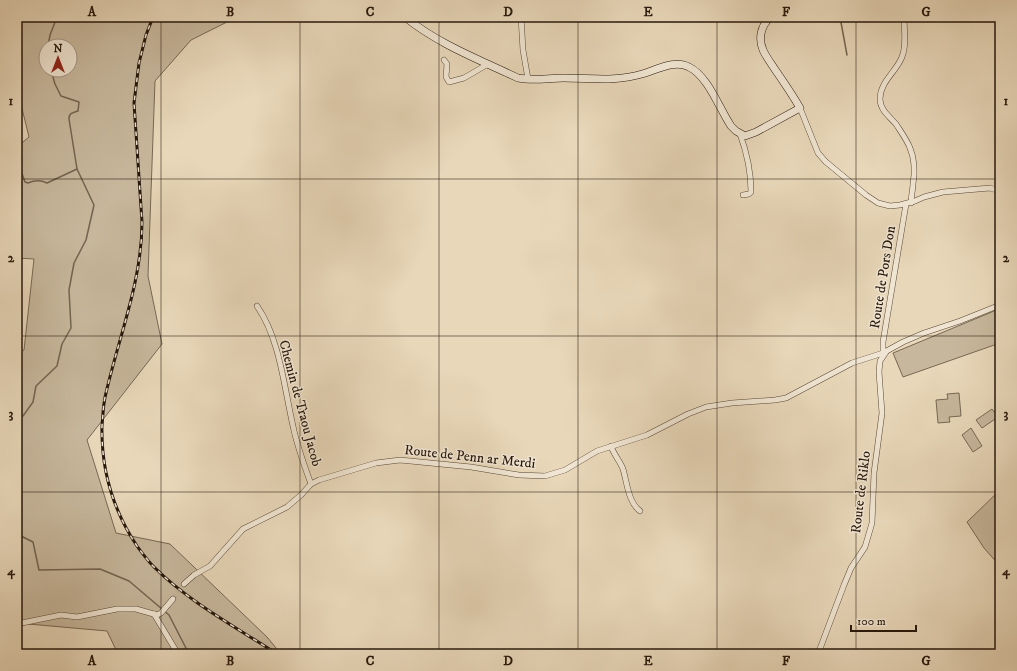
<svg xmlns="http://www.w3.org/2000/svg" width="1017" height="671" font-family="'IM FELL DW Pica',serif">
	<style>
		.green { fill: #c7b79c; stroke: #776854; fill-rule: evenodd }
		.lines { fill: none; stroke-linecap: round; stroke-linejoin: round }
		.stream { stroke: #736450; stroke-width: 1.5 }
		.street-tunnel { stroke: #c1b196; stroke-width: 5; stroke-dasharray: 5 2.5; stroke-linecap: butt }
		.street-casing { stroke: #574837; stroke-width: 6 }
		.secondary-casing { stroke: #27180c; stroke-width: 8 }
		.street { stroke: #f0e5d2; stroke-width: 5 }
		.secondary { stroke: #f0e5d2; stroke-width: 7 }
		.rail-casing { stroke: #27180c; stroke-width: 3 }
		.rail { stroke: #f0e5d2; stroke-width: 1.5; stroke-dasharray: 4.5; stroke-linecap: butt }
		.grid { fill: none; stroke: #27180c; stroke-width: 1; stroke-opacity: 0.55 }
		.labels { text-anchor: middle; stroke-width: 3; stroke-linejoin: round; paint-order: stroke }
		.street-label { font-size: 14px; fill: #27180c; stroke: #f0e5d2 }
		.neatline { fill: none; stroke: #27180c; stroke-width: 1.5 }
		.grid-label { font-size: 13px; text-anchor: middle; font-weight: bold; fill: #27180c }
	</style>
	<rect width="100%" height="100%" fill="#e8d7b9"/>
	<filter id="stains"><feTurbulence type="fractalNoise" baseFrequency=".005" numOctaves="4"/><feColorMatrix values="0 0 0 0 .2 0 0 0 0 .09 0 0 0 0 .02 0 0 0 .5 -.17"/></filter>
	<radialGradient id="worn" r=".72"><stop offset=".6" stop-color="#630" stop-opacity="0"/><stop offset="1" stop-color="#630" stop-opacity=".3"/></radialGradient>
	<!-- green -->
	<g class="green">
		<path d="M17,17h220l-46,23 -36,41 -7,195 14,68 -75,96 29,93 54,11 97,93 14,17h-163l-11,-23 -90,-8v-268l7,-5 10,-91 -17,-1v-111l12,-10 -12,-49zM46,46h24v24h-24z"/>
		<path d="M999,309l1,4v30l-97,34 -10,-24z"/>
		<path d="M959,393l2,23 -12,1 1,5 -12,1 -2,-23 12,-1 -1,-5z"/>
		<path d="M992,409l6,8 -16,11 -6,-8z"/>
		<path d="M971,428l11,18 -9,6 -11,-17z"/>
		<path d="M999,491h1v75l-16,-18 -17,-26z"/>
	</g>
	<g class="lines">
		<!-- stream -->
		<g class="stream">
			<path d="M840,17l7,38"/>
			<path d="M48,46l2,-11 7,-18"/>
			<path d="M17,170l4,1 4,11 3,1c7,-3 13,-3 19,0l30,-14"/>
			<path d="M17,420l6,-4 10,-14 3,-16 21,-20 5,-22 9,-16 -2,-38 5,-27 12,-23 8,-35 -17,-36 -8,-50c0,-6 3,-6 9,-8l1,-9 -18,-6 -6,-12 -4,-14"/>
			<path d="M17,534l16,8 6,28 61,-1 29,12 40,34 20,39"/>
		</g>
		<!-- street-tunnel -->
		<path class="street-tunnel" d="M173,599l11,-15"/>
		<!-- street casing -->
		<g class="street-casing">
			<g id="street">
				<path d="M521,17l2,33 5,29"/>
				<path d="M904,17c0,13 3,28 -2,40 -6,15 -22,25 -22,42 0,11 10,18 16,25 5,8 11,16 14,24 5,12 5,24 3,36 0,6 -2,12 -2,19"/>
				<path d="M444,60l3,4 -1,13 3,5 15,-4 24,-14"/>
				<path d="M800,108l18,45 8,9 40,33 12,8 12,3 10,-1 15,-4 9,-4 19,-5 47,-4 10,3"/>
				<path d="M740,134c7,19 11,38 11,58l-2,2 -6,1"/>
				<path d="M257,306c23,33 27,81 36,120 4,20 11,39 18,58"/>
				<path d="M883,353v-11l23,-138"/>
				<path d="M611,446c3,9 9,15 12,23 4,13 5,33 17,42"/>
				<path d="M184,584l10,-9 16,-9 33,-37 44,-22 14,-12 10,-11 8,-4 57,-17 24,-3 71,7 48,8 26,1 20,-6 32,-19 50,-16 41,-21 18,-7 26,-4 43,-3 11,-2 66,-35 31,-10 20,-11 21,-9 36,-12 40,-16"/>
				<path d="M154,614l24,40"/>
				<path d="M17,624l44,-9 16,2 40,-8h19l21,6 4,-2 12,-14"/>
				<path d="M818,654l26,-69 7,-17 14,-21 7,-24 2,-50 8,-60 -3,-41 1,-11 6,-9"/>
			</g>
		</g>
		<!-- secondary casing -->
		<g class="secondary-casing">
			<path id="secondary" d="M405,17c33,27 75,43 113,61 16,3 30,0 46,0 28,0 51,4 78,-4 14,-4 33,-15 47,-7 19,9 30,41 42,59l5,5 9,5 11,-4 44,-24c-8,-14 -17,-27 -26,-40 -3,-5 -8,-11 -11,-18 -5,-12 -2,-25 8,-33"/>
		</g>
		<!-- street -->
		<use href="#street" class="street"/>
		<!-- secondary -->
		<use href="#secondary" class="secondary"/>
		<!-- rail casing -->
		<g class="rail-casing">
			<path id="rail" d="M153,17l-7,18 -7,28 -5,40 8,119c0,59 -23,114 -36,171 -3,11 -3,22 -4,33 -1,44 11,84 35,120 5,7 11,15 17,21 35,35 82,60 123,87"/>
		</g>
		<!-- rail -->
		<use href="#rail" class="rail"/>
	</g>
	<!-- grid -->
	<path class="grid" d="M161,17v637M300,17v637M439,17v637M578,17v637M717,17v637M856,17v637M17,179h983M17,336h983M17,492h983"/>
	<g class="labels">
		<!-- street labels -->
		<g class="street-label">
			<text transform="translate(882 277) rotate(-81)" y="5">Route de Pors Don</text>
			<text transform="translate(301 403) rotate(75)" y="5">Chemin de Traou Jacob</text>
			<text transform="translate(470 456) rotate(6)" y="5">Route de Penn ar Merdi</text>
			<text transform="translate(860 492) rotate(-83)" y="5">Route de Riklo</text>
		</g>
	</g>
	<!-- margin -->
	<rect width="1017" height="671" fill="none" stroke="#e8d7b9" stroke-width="44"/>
	<!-- north arrow -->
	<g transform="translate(58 58)"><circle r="19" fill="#f0e5d2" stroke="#a09383"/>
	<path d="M0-3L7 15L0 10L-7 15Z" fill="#8f2418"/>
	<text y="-6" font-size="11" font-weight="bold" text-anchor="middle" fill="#27180c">N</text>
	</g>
	<!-- scale -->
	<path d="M851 625v6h65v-6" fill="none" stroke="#27180c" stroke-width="2"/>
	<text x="857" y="625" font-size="12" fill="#27180c" stroke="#f0e5d2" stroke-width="3" paint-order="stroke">100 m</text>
	<rect x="22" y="22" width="973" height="627" class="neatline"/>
	<g class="grid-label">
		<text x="92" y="16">A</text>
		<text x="230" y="16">B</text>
		<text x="370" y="16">C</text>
		<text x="508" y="16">D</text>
		<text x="648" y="16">E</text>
		<text x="786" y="16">F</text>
		<text x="926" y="16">G</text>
		<text x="11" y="105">1</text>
		<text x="1006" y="105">1</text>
		<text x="11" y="262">2</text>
		<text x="1006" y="262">2</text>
		<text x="11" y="418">3</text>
		<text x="1006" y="418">3</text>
		<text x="11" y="575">4</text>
		<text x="1006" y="575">4</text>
		<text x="92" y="665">A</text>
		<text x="230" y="665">B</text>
		<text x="370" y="665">C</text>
		<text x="508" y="665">D</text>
		<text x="648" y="665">E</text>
		<text x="786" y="665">F</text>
		<text x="926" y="665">G</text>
	</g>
	<rect width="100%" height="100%" filter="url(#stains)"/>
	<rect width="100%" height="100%" fill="url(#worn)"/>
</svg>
